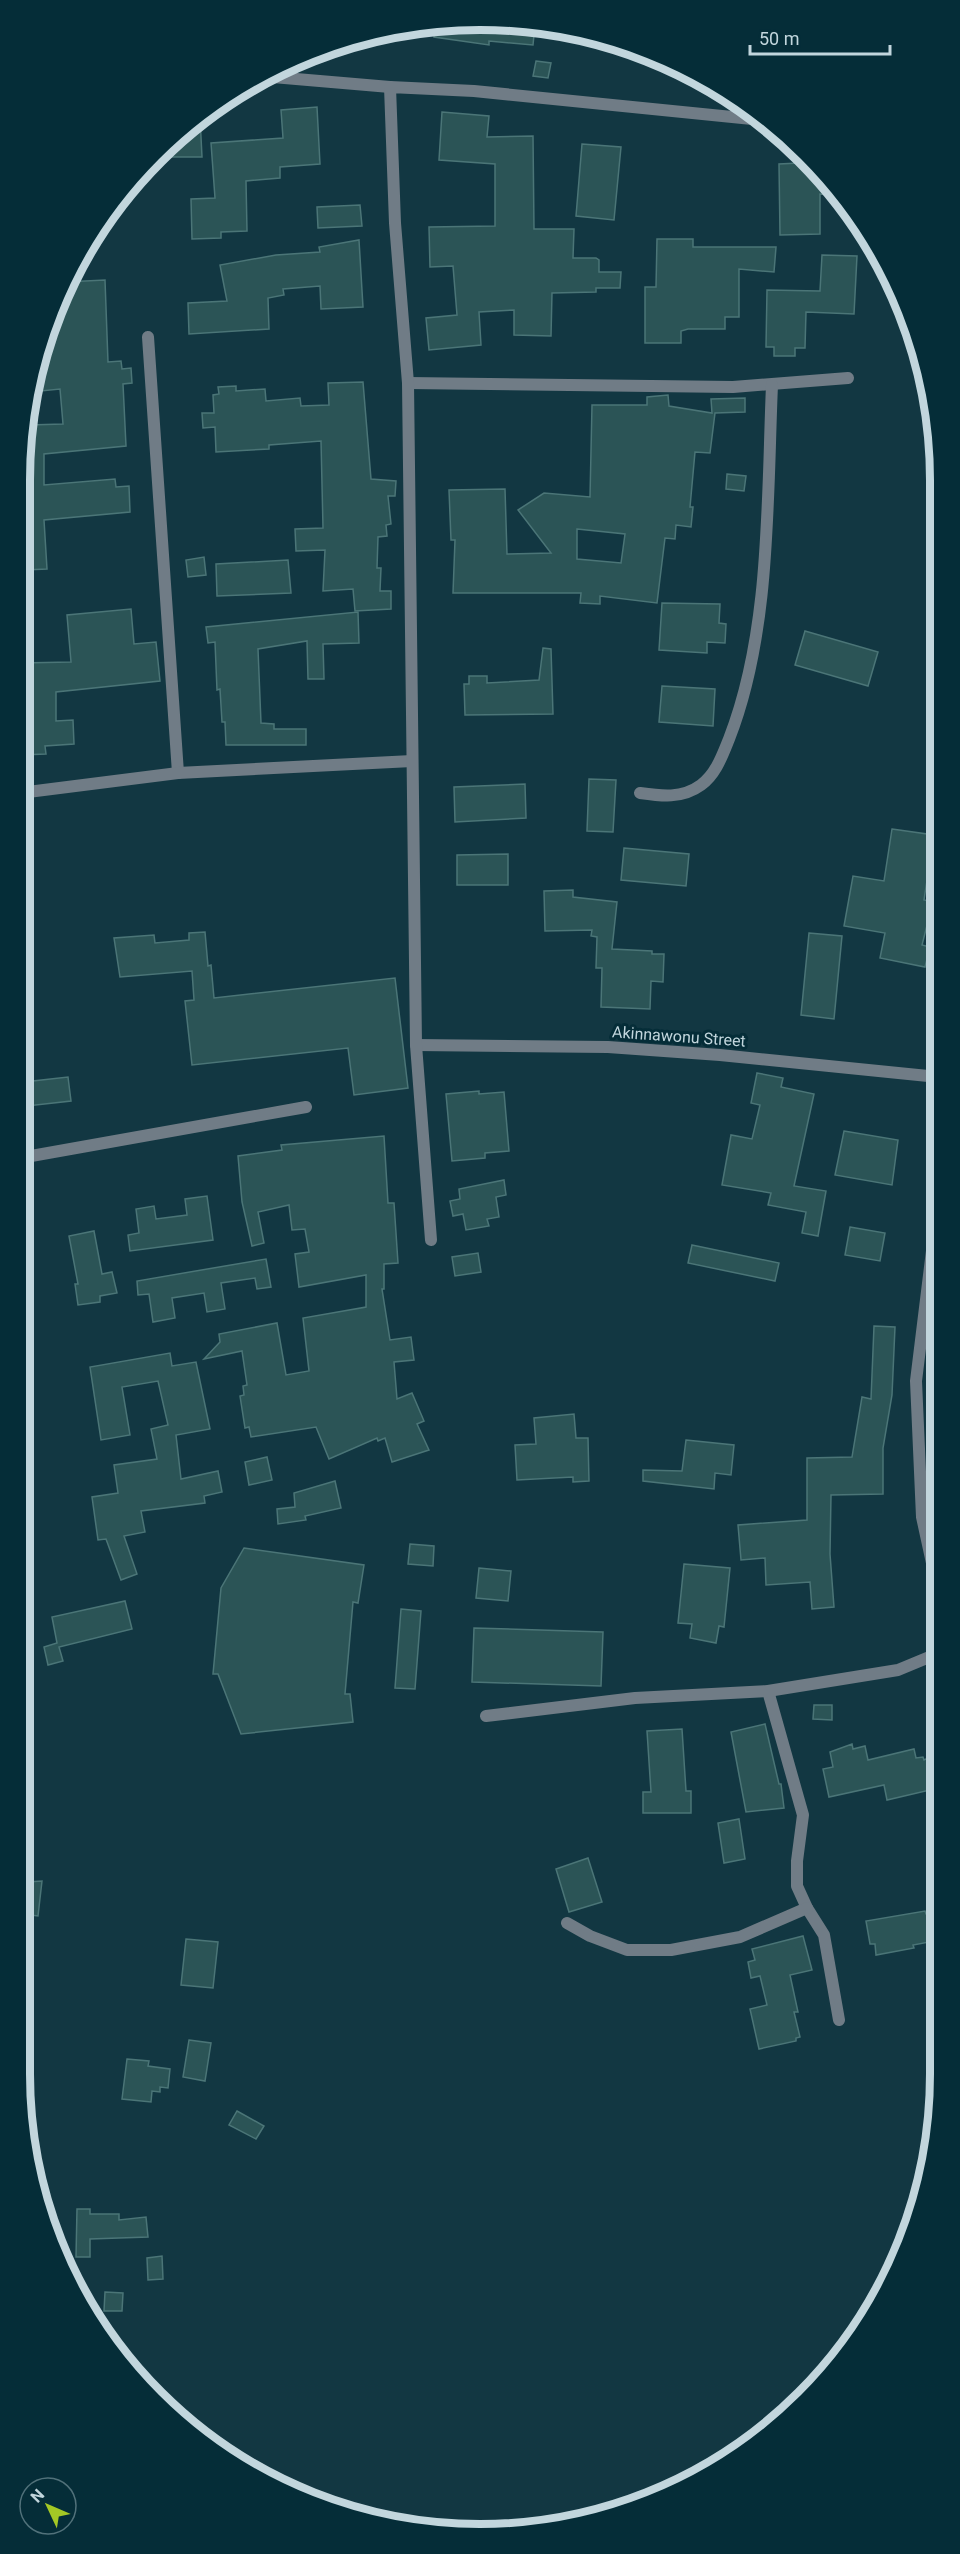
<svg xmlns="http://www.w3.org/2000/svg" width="960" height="2554" font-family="Roboto,sans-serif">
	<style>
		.building { fill: #2b5456; stroke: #4b7577; stroke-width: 1.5; fill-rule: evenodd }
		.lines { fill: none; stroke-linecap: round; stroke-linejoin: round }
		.minor { stroke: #707c86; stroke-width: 12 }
		.labels { text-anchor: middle; stroke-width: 6; stroke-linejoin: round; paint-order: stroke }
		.street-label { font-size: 16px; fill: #c2d6dd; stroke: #052d38 }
		.rim { fill: none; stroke: #c2d6dd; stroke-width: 8 }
	</style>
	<rect width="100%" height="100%" fill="#123742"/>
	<!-- building -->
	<g class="building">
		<path d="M510,21l25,4 -2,20 -44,-4v4l-55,-8 2,-14z"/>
		<path d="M536,61l15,2 -3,15 -15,-2z"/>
		<path d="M317,107l3,57 -40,3v11l-34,3 1,50 -26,1v6l-29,1 -1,-40 24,-1 -4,-55 72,-5 -2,-28z"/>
		<path d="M442,112l47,4 -2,21 46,-1 1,93h40l-1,29h23l3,2v12h22l-1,16h-24v4l-44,1 -1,43 -37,-1v-25l-35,2 2,33 -52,5 -3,-32 31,-3 -4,-49 -23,1 -1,-40 66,-1v-62l-56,-4z"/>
		<path d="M200,117l2,40h-47l22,-23z"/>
		<path d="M582,144l39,3 -7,73 -38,-4z"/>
		<path d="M798,152l28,25 12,18 -18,-1v40l-40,1 -1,-71 20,-1z"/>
		<path d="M360,205l2,21 -44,2 -1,-21z"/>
		<path d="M657,239h36v8h83l-2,25 -35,-3v48h-14v12h-37l-7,2v12h-36v-56h11z"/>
		<path d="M359,240l4,67 -42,2 -1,-23 -37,3 1,6 -16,3 1,31 -80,5 -1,-31 39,-2 -7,-36 56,-10 44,-3 -1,-5z"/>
		<path d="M822,255l35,1 -3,58 -48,-2 -1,36h-10v8h-21v-9h-8l1,-57 53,1z"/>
		<path d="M105,280l3,82 13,-1 1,8 9,-1 1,15 -9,1 3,62 -82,8v31l71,-6 1,8 13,-1 1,26 -86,8 3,49 -23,1 -4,-44v-45h8l1,-56 34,-1 -3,-35 -29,3 4,-32 30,-78z"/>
		<path d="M363,382l8,97 25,2 -1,15h-7l3,28 -5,1 1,11 -9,1 -1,31h4l-1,23h11v18l-36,2 -2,-22 -30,2 2,-41 -29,1 -1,-22 28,-1 -2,-87 -52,4v4l-53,3 -1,-25 -12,1 -1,-15h12l-1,-18 6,-1 -1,-7 18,-1v5l29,-2 1,12 34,-3 1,8 28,-1 -1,-22z"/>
		<path d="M668,395l1,11 43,7 -1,-14 34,-1v14l-30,1 -5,40 -15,-1 -5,55h3l-2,20 -15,-2 -1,14 -10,-1 -8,65 -57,-7v8l-20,-1 1,-10h-128l2,-53h-4l-2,-50 56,-1 2,65 44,-1 -33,-43 26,-17 46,4 2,-92h55v-8zM577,529l48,5 -4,29 -44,-4z"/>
		<path d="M727,474l19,2 -2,15 -18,-2z"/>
		<path d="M204,557l2,18 -18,2 -2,-17z"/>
		<path d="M288,560l3,33 -74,3 -1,-32z"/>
		<path d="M662,603l58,1 -1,19 7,1 -1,19 -18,-1v11l-48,-3z"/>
		<path d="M131,609l3,35 22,-2 4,39 -104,11v29l17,-1 1,24 -29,2 1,8 -25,1 -1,-92 51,-1 -4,-47z"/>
		<path d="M358,612l1,31 -36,1 1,35h-16l-1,-38 -49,8 3,74 13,1v5h32v16h-80l-1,-23h-3l-2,-33 -3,1 -2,-48 -7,1 -2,-16z"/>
		<path d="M805,631l73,21 -10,34 -73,-21z"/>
		<path d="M543,648l8,1 2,65 -88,1 -1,-31h5v-8h18v7l52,-3z"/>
		<path d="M662,686l53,3 -2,37 -54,-4z"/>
		<path d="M589,779l27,1 -3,52 -26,-1z"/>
		<path d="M525,784l1,34 -71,4 -1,-35z"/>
		<path d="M892,829l42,6 -10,65 9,2 -11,43 8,2 -5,20 -45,-9 5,-25 -41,-7 9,-50 31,5z"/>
		<path d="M624,848l65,6 -3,32 -65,-6z"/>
		<path d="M508,854v31h-51v-30z"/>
		<path d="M573,890v7l44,5 -5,47 40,2v3h12l-1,28 -12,-1 -1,28 -49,-2 1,-39h-6l1,-31 -6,-1 1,-6 -47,1 -1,-40z"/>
		<path d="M205,932l3,34 3,-1 3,33 181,-20 13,110 -54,7 -6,-47 -156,17 -7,-64 9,-1 -2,-29 -72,6 -6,-39 40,-3 1,8 34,-3v-7z"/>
		<path d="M809,933l33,3 -8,83 -33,-4z"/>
		<path d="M757,1073l26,5 -2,9 33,7 -20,92 32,5 -8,45 -16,-3 4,-21 -38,-7 3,-12 -49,-8 9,-50 21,4 8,-34 -9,-2z"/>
		<path d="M68,1077l3,24 -44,5 -3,-24z"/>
		<path d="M479,1091v3l25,-2 5,59 -24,2v5l-33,3 -6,-67z"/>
		<path d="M844,1131l54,9 -6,45 -57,-10z"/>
		<path d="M384,1136l4,67h6l4,60 -14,1v25h-2l8,51 21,-3 3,23 -20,2 3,37 15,-6 12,28 -7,3 12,26 -37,12 -7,-24 -7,3 -1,-3 -48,21 -13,-32 -65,10 -2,-10 -4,1 -5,-32 4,-1 -1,-9 4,-1 -5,-34 -38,8 16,-17 -1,-8 58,-11 9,52 23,-4 -6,-53 63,-11v-32l-67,12 -4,-33 14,-2 -4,-23 -13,1 -3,-25 -31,7 6,31 -12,3 -10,-44 -4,-46 44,-6 -1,-5z"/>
		<path d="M504,1180l2,15 -10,2 3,20 -12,2 2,7 -23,4 -3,-16 -10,2 -3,-15 10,-2 -1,-10z"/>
		<path d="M207,1196l6,44 -83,11 -2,-16 11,-2 -3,-24 18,-3 2,13 31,-4 -2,-16z"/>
		<path d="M850,1227l35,6 -5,28 -35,-6z"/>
		<path d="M94,1231l8,43 10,-2 5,21 -17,3v6l-22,3 -3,-21h3l-9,-48z"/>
		<path d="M692,1245l87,18 -4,18 -87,-18z"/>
		<path d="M478,1253l3,19 -26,4 -3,-19z"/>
		<path d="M266,1259l5,28 -14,2 -2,-11 -34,5 4,26 -18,3 -3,-19 -32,5 3,20 -22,4 -4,-28 -11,1 -1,-14z"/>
		<path d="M874,1326l21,1 -3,68 -9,53v46l-52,1 -1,59 4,53 -22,2 -2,-27 -44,3 -1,-27 -24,2 -3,-35 69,-5v-62l45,-1 10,-60 9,2z"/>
		<path d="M170,1353l2,13 24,-4 14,67 -34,6 5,44 37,-8 4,21 -18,4 1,7 -64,8 4,21 -21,4 13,38 -16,6 -15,-41 -8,1 -6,-43 26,-4 -4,-28 43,-6 -6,-30 17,-4 -10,-44 -36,6 8,48 -29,5 -11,-73z"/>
		<path d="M574,1414l2,24h12l1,43 -16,1v-5l-56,3 -2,-35 21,-1 -2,-26z"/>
		<path d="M686,1440l48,5 -3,30 -16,-2 -1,16 -71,-8v-11l39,1z"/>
		<path d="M267,1457l5,23 -23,5 -4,-23z"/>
		<path d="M335,1481l6,27 -36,8 1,4 -28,4 -1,-15 18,-2 -1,-14z"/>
		<path d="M410,1544l24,2 -1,20 -25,-2z"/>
		<path d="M244,1548l120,17 -6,38 -5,-1 -8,92h5l3,28 -112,12 -23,-60h-5l8,-86z"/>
		<path d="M684,1564l46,4 -6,59 -5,-1 -3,17 -26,-5 2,-14 -14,-1z"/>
		<path d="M479,1568l32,3 -3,30 -32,-3z"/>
		<path d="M125,1601l7,28 -73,18 4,14 -15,4 -4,-18 13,-4 -5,-26z"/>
		<path d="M401,1609l20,2 -6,78 -20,-1z"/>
		<path d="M474,1628l129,4 -2,54 -129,-4z"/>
		<path d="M814,1705h18v15l-19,-1z"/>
		<path d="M765,1724l14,60h2l3,24 -38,4 -15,-80z"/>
		<path d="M682,1729l4,62h5v22h-48v-21h8l-4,-61z"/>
		<path d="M852,1744l1,5 12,-3 3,14 46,-11 2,9 7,-1 1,3 4,-2 1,4 7,-2 4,22 -11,3 1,5 -43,10 -3,-15 -55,12 -6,-28 10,-2 -3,-15z"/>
		<path d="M739,1819l6,40 -21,4 -6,-40z"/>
		<path d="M588,1858l14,44 -33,10 -13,-43z"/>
		<path d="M42,1881l-4,35 -15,-2 4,-32z"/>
		<path d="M925,1911l1,3 14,-2v28l-27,5 1,3 -38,7 -1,-11h-5l-4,-23z"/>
		<path d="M803,1936l9,34 -22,5 8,37h-4l6,25 -4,1v3l-37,8 -9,-40 17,-4 -7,-29 -9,2 -3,-16 7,-2 -3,-11z"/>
		<path d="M186,1939l32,3 -5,46 -32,-3z"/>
		<path d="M189,2040l22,3 -6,38 -22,-4z"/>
		<path d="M127,2059l22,2 -1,5 22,3 -2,19 -8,-1v5l-8,-1 -1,11 -29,-3z"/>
		<path d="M237,2111l27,15 -8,13 -27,-14z"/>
		<path d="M77,2209h13v5h29v6l27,-3 2,20 -58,2v18h-14z"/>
		<path d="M162,2256l1,23 -15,1 -1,-22z"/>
		<path d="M105,2292l18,1 -1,18h-18z"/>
	</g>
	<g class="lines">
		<!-- minor -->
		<g class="minor">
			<path d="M261,76l129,11"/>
			<path d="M148,337l30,436"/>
			<path d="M408,383l325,4 115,-9"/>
			<path d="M20,793l158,-20 234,-12"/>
			<path d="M640,793c21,3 42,6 61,-8 15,-11 21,-29 28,-46 42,-107 38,-240 43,-354"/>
			<path d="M416,1045l192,2 112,8 218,22"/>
			<path d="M20,1158l286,-51"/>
			<path d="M938,1202l-22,179 6,136 10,46 7,13"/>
			<path d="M431,1240l-15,-195 -8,-662 -13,-160 -5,-136 84,4 288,29"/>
			<path d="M768,1691l35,124 -6,46v25l10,22 17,27 15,85"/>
			<path d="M486,1716l149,-18 133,-7 130,-21 41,-17"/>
			<path d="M567,1923l23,13 37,14h44l69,-13 67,-29"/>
		</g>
	</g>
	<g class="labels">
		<!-- street labels -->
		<g class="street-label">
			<text transform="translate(679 1036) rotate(4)" y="6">Akinnawonu Street</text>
		</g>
	</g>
	<!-- crop -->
	<path d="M0 0H960V2554H0ZM480 30H480A450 450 0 0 1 930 480V2074A450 450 0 0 1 480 2524H480A450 450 0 0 1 30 2074V480A450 450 0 0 1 480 30Z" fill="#052d38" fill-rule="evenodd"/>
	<path class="rim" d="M480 30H480A450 450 0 0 1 930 480V2074A450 450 0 0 1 480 2524H480A450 450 0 0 1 30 2074V480A450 450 0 0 1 480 30Z"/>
	<!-- north arrow -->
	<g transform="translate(48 2506) rotate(314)"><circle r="28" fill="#052d38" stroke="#51717a" stroke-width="1.5"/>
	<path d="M0-4.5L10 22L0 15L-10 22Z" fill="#a4c825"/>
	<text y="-9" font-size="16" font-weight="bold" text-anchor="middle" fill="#c2d6dd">N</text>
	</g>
	<!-- scale -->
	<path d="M750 45v9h140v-9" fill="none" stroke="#c2d6dd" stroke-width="3"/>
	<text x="759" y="45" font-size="18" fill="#c2d6dd" stroke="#052d38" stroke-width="4.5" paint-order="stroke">50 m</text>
</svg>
